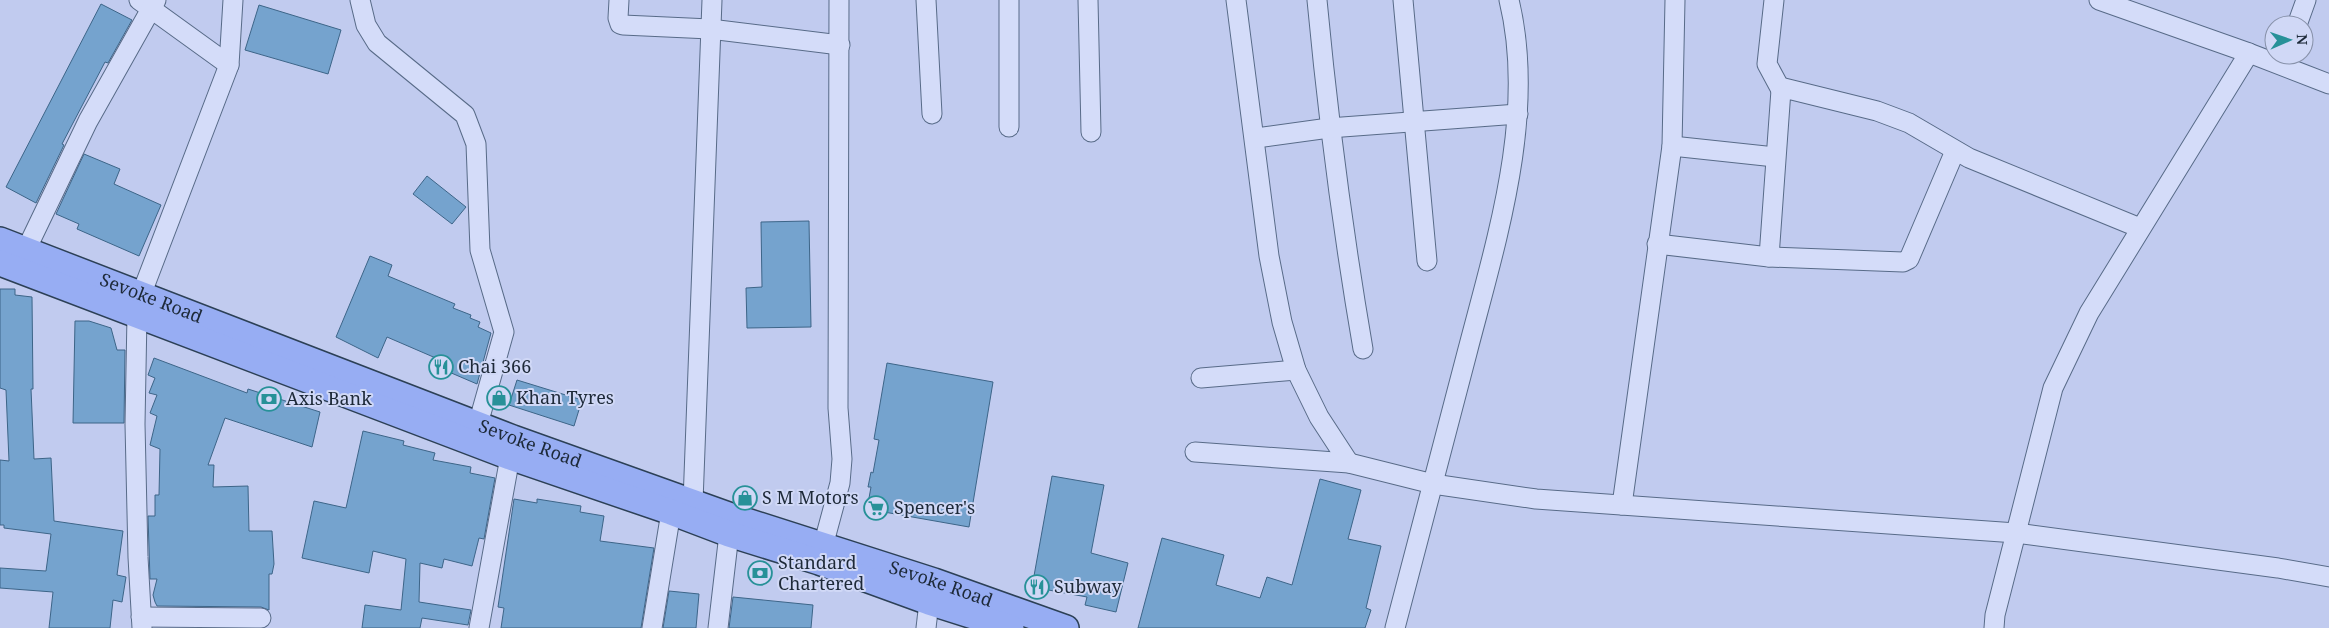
<svg xmlns="http://www.w3.org/2000/svg" width="2329" height="628" font-family="'Noto Serif',serif">
	<style>
		.building { fill: #75a3ce; stroke: #3d6588 }
		.lines { fill: none; stroke-linecap: round; stroke-linejoin: round }
		.minor-casing { stroke: #586b88; stroke-width: 21 }
		.major-casing { stroke: #2c4056; stroke-width: 28 }
		.minor { stroke: #d4dcf9; stroke-width: 19 }
		.major { stroke: #97adf3; stroke-width: 25 }
		.labels { text-anchor: middle; stroke-width: 4; stroke-linejoin: round; paint-order: stroke }
		.street-label { font-size: 18px; fill: #1d2938; stroke: #d0d8f6 }
		.poi-label { font-size: 18px; fill: #1d2938; stroke: #d0d8f6; text-anchor: start }
	</style>
	<rect width="100%" height="100%" fill="#c1cbef"/>
	<!-- building -->
	<g class="building">
		<path d="M101,4l31,16 -24,43 -3,-1 -43,82 2,1 -28,58 -30,-16z"/>
		<path d="M259,5l82,25 -13,44 -83,-24z"/>
		<path d="M84,154l36,15 -6,15 47,21 -22,51 -62,-27 2,-5 -23,-10z"/>
		<path d="M427,176l39,31 -14,17 -39,-30z"/>
		<path d="M809,221l2,106 -64,1 -1,-40 16,-1 -1,-65z"/>
		<path d="M370,256l22,9 -4,11 67,28 -2,4 18,7 -1,3 10,4 -2,5 13,6 -14,51 -42,-18 3,-7 -51,-22 -9,21 -42,-21z"/>
		<path d="M0,289h15v6l17,2 1,92h-2l3,70 17,-1 3,63 69,10 -6,44 9,2 -4,25 -9,-2 -3,28h-61l4,-36 -53,-4v-20l46,3 5,-37 -47,-6v-3h-4v-65l9,1 -3,-71 -6,-2z"/>
		<path d="M75,321h14l22,7 6,22h8l-1,73h-51z"/>
		<path d="M154,358l93,35 1,-4 72,23 -8,35 -87,-29 -17,47h6l-1,22 35,-1 1,45h23l2,33 -2,10h-3v36l-8,-3 -104,-1 -2,-4 -2,-7 4,-16h-7l-2,-63h7v-21h4l1,-46 -10,-4 7,-29 -7,-3 7,-18 -8,-2 6,-15 -7,-3z"/>
		<path d="M887,363l106,19 -24,145 -102,-18 4,-22h-3l3,-15 2,1 6,-33 -5,-1z"/>
		<path d="M517,380l65,20 -8,26 -65,-21z"/>
		<path d="M363,431l41,10 -1,4 32,8 -2,7 38,7 -1,6 25,5 -11,61 -5,-1 -7,28 -28,-7 -2,9 -22,-5 -1,39 52,8 -3,15 -46,-7 -2,10h-58l3,-23 36,5 5,-51 -33,-8 -4,22 -67,-15 12,-57 32,7z"/>
		<path d="M1052,476l52,9 -13,68 37,10 -12,49 -31,-7 2,-8 -55,-10z"/>
		<path d="M1320,479l41,11 -13,49 33,7 -15,62 5,2 -6,18h-227l24,-90 62,17 -8,30 44,13 7,-21 25,8z"/>
		<path d="M514,499l23,4v-4l44,7 -1,6 24,4 -4,25 54,7 -13,80h-140l3,-20 -6,-1z"/>
		<path d="M669,591l30,3 -3,34h-33z"/>
		<path d="M733,597l80,8 -2,23h-82z"/>
	</g>
	<g class="lines">
		<!-- minor casing -->
		<g class="minor-casing">
			<g id="minor">
				<path d="M139,0l90,65"/>
				<path d="M360,0l6,25 11,18 88,72 11,29 4,106 24,82 -26,92"/>
				<path d="M619,0l-1,18 2,6 3,1 87,4 130,16"/>
				<path d="M926,0l6,114"/>
				<path d="M1088,0l3,132"/>
				<path d="M1236,0l33,256 13,66 14,48 23,47 30,46"/>
				<path d="M1317,0c11,117 26,233 46,349"/>
				<path d="M1403,0l24,261"/>
				<path d="M1774,0l-7,64 14,26"/>
				<path d="M2099,0l150,53 80,31"/>
				<path d="M2297,25l9,-25"/>
				<path d="M1009,127v-127"/>
				<path d="M1256,138l73,-10 189,-14"/>
				<path d="M1672,146l103,11"/>
				<path d="M1657,244l112,13 134,5 6,-3 46,-108"/>
				<path d="M26,250l62,-129 68,-121"/>
				<path d="M1769,257l12,-167 3,-2 93,23 32,12 60,35 171,70"/>
				<path d="M141,295l88,-230 4,-65"/>
				<path d="M137,315l-2,109 3,133 4,71"/>
				<path d="M1201,378l95,-8"/>
				<path d="M1195,452l154,11 84,21 103,15 480,34 262,35 51,9"/>
				<path d="M693,502l19,-502"/>
				<path d="M1622,505l50,-359 3,-146"/>
				<path d="M823,546l17,-63 2,-24 -4,-51 1,-408"/>
				<path d="M141,617l120,1"/>
				<path d="M479,628l31,-171"/>
				<path d="M652,628l19,-116"/>
				<path d="M718,628l11,-94"/>
				<path d="M926,628l3,-26"/>
				<path d="M1395,628c24,-92 48,-183 72,-275 29,-112 70,-238 42,-353"/>
				<path d="M1994,628l1,-13 58,-227 36,-75 160,-260"/>
			</g>
		</g>
		<!-- major casing -->
		<g class="major-casing">
			<g id="major">
				<path id="s1" d="M0,240l513,198 221,79 200,64 132,47"/>
				<path d="M0,263l510,194 161,55 58,22 90,28 110,40 82,26"/>
			</g>
		</g>
		<!-- minor -->
		<use href="#minor" class="minor"/>
		<!-- major -->
		<use href="#major" class="major"/>
	</g>
	<!-- icons -->
	<defs>
		<g id="restaurant-ring" transform="scale(1.25)"><circle r="9.5" fill="#d0d8f6" stroke="#279198" stroke-width="1.5"/><path d="M-5-6h1v4h1v-4h1v4h1v-4h1v5L-1.5 .5V6h-2V.5L-5-1ZM5-6V6H3V1.5H1.5Q1.5-4 5-6Z" fill="#279198"/></g>
		<g id="shop-ring" transform="scale(1.25)"><circle r="9.5" fill="#d0d8f6" stroke="#279198" stroke-width="1.5"/><path d="M-5-2.5h2.3a2.7 3.5 0 0 1 5.4 0H5L5.5 6h-11ZM-1.5-2.5h3a1.5 2.3 0 0 0-3 0Z" fill="#279198"/></g>
		<g id="bank-ring" transform="scale(1.25)"><circle r="9.5" fill="#d0d8f6" stroke="#279198" stroke-width="1.5"/><path d="M-6-4H6V4H-6ZM0-2.3a2.3 2.3 0 1 0 0 4.6a2.3 2.3 0 1 0 0-4.6Z" fill="#279198"/></g>
		<g id="supermarket-ring" transform="scale(1.25)"><circle r="9.5" fill="#d0d8f6" stroke="#279198" stroke-width="1.5"/><path d="M-6-5.5h2.5l.6 2H6L4.5 2H-2.5L-4.4-4H-6ZM-1.5 3.2a1.3 1.3 0 1 0 .1 0ZM3 3.2a1.3 1.3 0 1 0 .1 0Z" fill="#279198"/></g>
	</defs>
	<g fill-rule="evenodd">
		<use href="#restaurant-ring" x="441" y="367"/>
		<use href="#shop-ring" x="499" y="398"/>
		<use href="#bank-ring" x="269" y="399"/>
		<use href="#shop-ring" x="745" y="498"/>
		<use href="#supermarket-ring" x="876" y="508"/>
		<use href="#bank-ring" x="760" y="573"/>
		<use href="#restaurant-ring" x="1037" y="587"/>
	</g>
	<g class="labels">
		<!-- street labels -->
		<g class="street-label">
			<text dy="6" stroke="none"><textPath href="#s1" startOffset="162">Sevoke Road</textPath></text>
			<text dy="6" stroke="none"><textPath href="#s1" startOffset="568">Sevoke Road</textPath></text>
			<text dy="6" stroke="none"><textPath href="#s1" startOffset="1002">Sevoke Road</textPath></text>
		</g>
		<!-- poi labels -->
		<g class="poi-label">
			<text x="458" y="373">Chai 366</text>
			<text x="516" y="404">Khan Tyres</text>
			<text x="286" y="405">Axis Bank</text>
			<text x="762" y="504">S M Motors</text>
			<text x="894" y="514">Spencer's</text>
			<text x="778" y="569">Standard<tspan x="778" dy="21">Chartered</tspan></text>
			<text x="1054" y="593">Subway</text>
		</g>
	</g>
	<!-- north arrow -->
	<g transform="translate(2289 40) rotate(88)"><circle r="24" fill="#d0d8f6" stroke="#8892aa"/>
	<path d="M0-4L9 19L0 12L-9 19Z" fill="#279198"/>
	<text y="-8" font-size="14" font-weight="bold" text-anchor="middle" fill="#1d2938">N</text>
	</g>
</svg>
